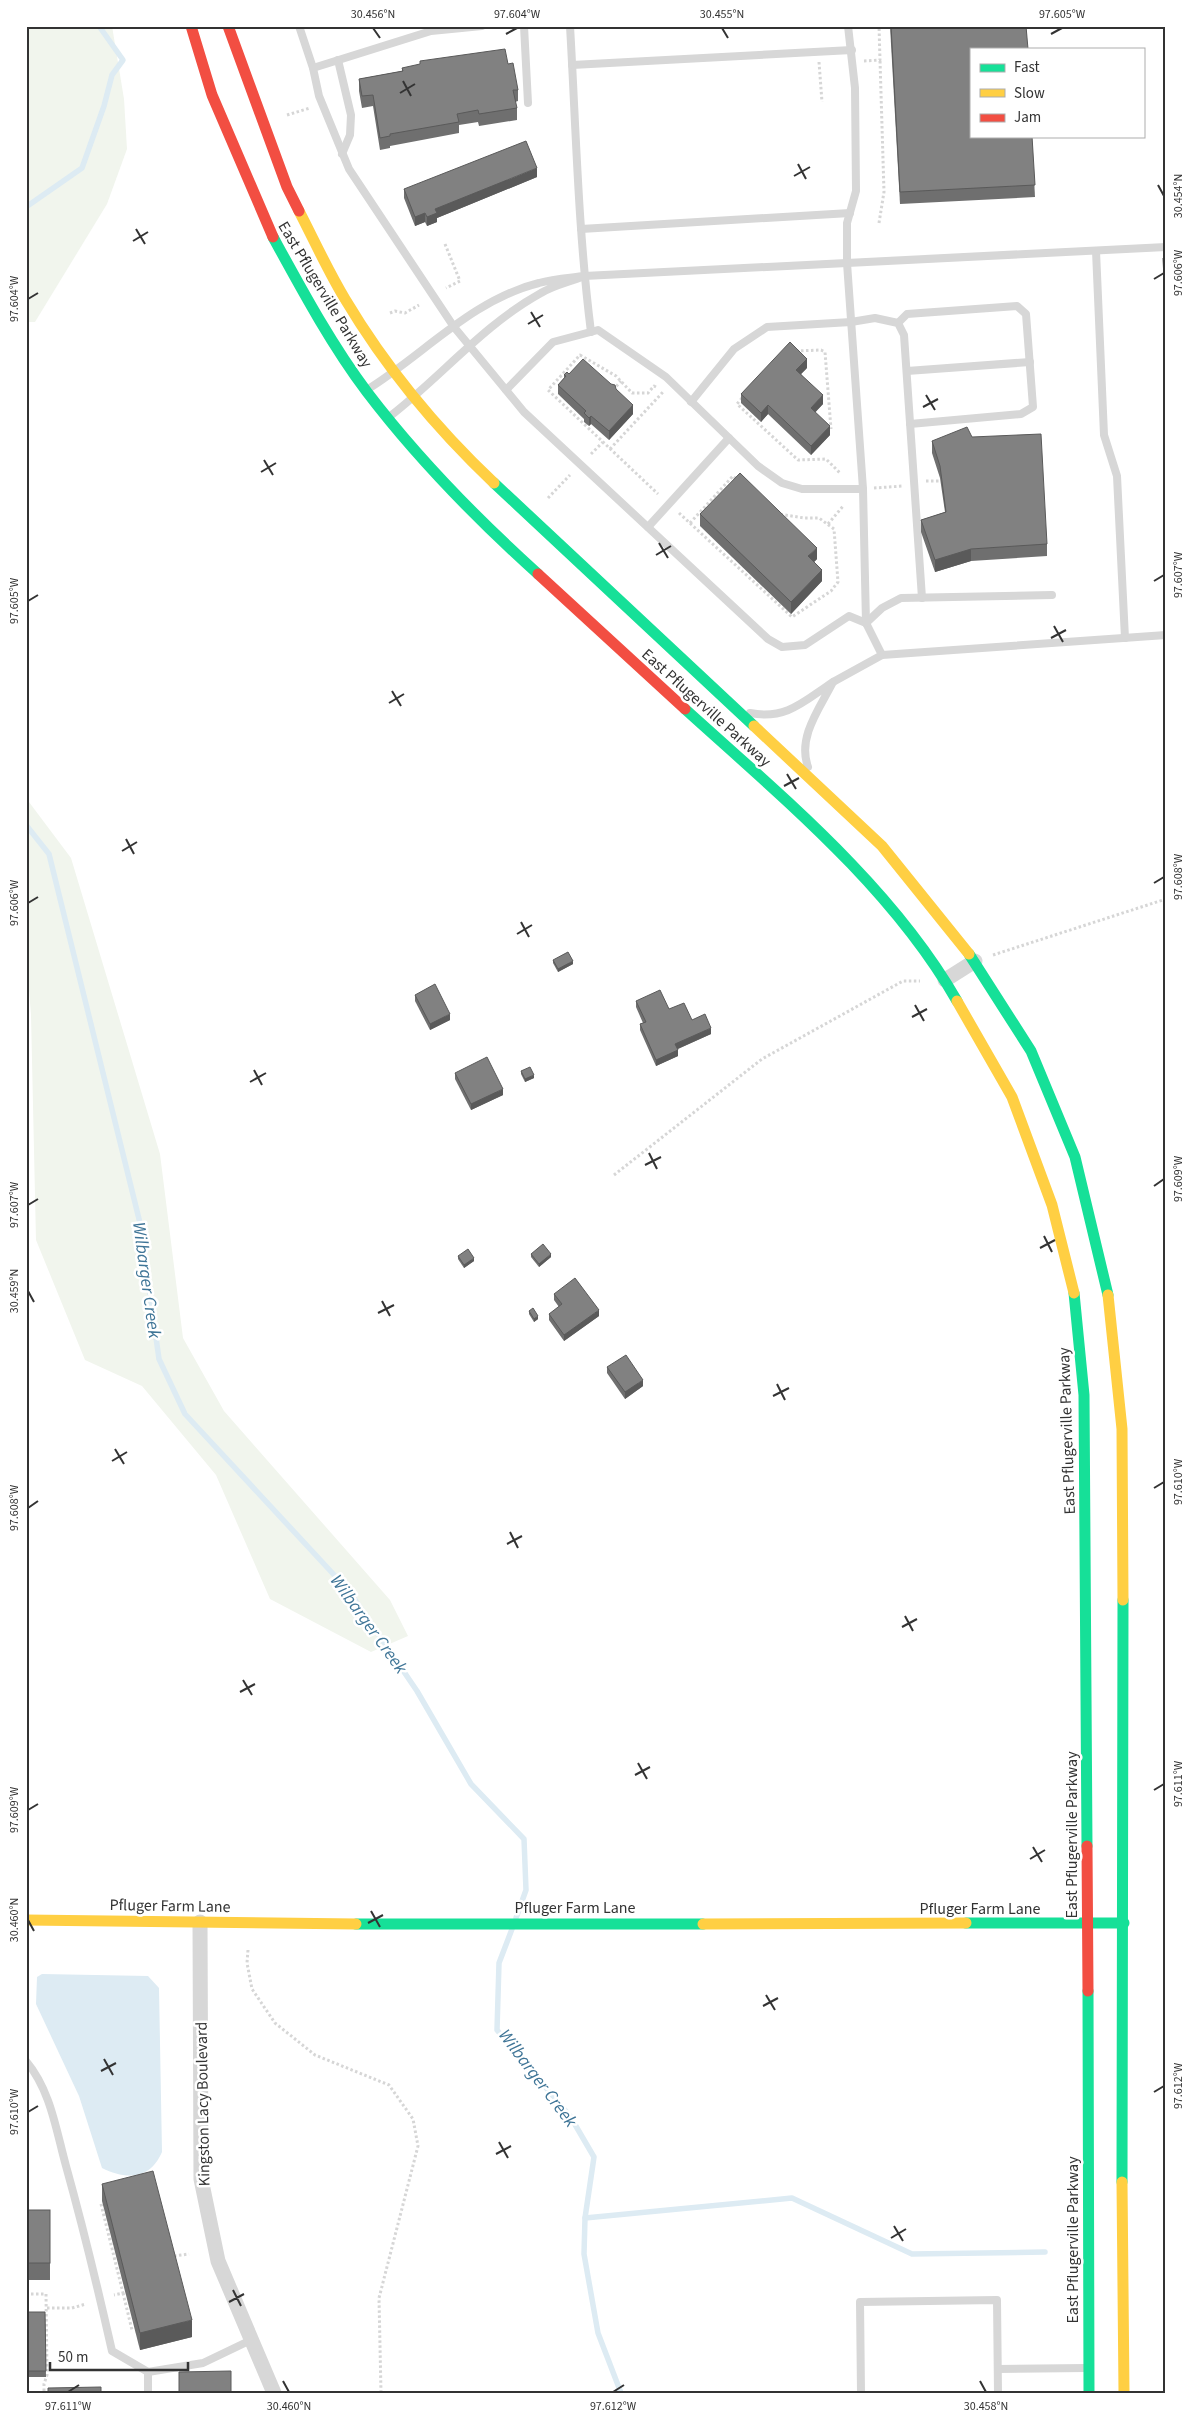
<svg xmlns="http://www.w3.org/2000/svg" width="1192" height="2419" font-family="'Source Sans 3',sans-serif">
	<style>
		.green { fill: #f1f5ed }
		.water { fill: #ddebf3 }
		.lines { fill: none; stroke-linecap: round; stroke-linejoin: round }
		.stream { stroke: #ddebf3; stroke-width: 5.5 }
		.path { stroke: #d6d6d6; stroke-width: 3; stroke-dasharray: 2.5 2.5; stroke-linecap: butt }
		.lane { stroke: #d7d7d7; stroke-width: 8 }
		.street { stroke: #d7d7d7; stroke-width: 15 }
		.fast { stroke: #16e098; stroke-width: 11 }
		.slow { stroke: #ffcf43; stroke-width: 11 }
		.jam { stroke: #f24e42; stroke-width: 11 }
		.wall { fill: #6f6f6f }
		.shaded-wall { fill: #5a5a5a }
		.building { fill: #818181; stroke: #5a5a5a }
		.ticks { fill: none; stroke: #333; stroke-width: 2 }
		.labels { text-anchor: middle; stroke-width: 5; stroke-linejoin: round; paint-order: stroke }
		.street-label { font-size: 16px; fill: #333; stroke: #fff }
		.water-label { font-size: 18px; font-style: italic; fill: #3f7597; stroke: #fff }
		.neatline { fill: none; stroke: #333; stroke-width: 2 }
		.ticks-label { font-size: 12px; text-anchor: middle; fill: #333 }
	</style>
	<rect width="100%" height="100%" fill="#fff"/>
	<!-- green -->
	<g class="green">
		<path d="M26,26h86l12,73 3,50 -20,55 -72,118h-9z"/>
		<path d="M26,798l45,60 89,296 23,184 41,73 166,189 18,36 -37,16 -101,-53 -54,-124 -74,-89 -57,-26 -49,-120 -5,-225 -5,-63z"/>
	</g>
	<!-- water -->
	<path class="water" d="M42,1974l106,2 11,12 3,164c-12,28 -36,28 -60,16l-23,-72 -43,-92 1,-27z"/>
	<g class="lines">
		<!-- stream -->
		<g class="stream">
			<path d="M26,207l56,-39 22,-62 8,-31 11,-15 -24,-34"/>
			<path d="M26,825l23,29 91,369 19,136 26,55 164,177 68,100 54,93 53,55 2,51 -10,28"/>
			<path d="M512,1929l-13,34 -2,67 73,86 24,41 -9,61 -1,36 14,79 23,60"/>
			<path d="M585,2218l207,-20 120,56 133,-2"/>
		</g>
		<!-- path -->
		<g class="path">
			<path d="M864,61l16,-1 -1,-34"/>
			<path d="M819,62l3,40"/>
			<path d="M287,115l23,-7"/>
			<path d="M879,223l5,-31 -4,-132"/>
			<path d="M445,244l15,37 -14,7"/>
			<path d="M390,313l5,-2 10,2 14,-8"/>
			<path d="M796,351l25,-1 4,2 6,77"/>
			<path d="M656,387l-2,-1 -6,7h-16l-16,-17 -36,-21 -32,35 110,104"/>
			<path d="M613,390l8,-9"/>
			<path d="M742,398l-5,6 61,56 28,-1 14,14"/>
			<path d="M610,449l53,-57"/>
			<path d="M591,454l12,-12"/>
			<path d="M926,481h13"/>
			<path d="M874,488l29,-2"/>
			<path d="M548,498l22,-23"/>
			<path d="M679,513l113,104 39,-26 7,-9 -4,-53 -15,-11h-15l-25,-4"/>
			<path d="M690,523l43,-47 4,4"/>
			<path d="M828,524l16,-19"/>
			<path d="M993,955l173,-56"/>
			<path d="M614,1175l148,-116 141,-78h17"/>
			<path d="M248,1950l-1,13 5,26 23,34 40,32 74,30 24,34 5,27 -39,152 2,95"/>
			<path d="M101,2204l22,89 -9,2"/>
			<path d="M174,2256l15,-2"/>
			<path d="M123,2293l9,37"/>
			<path d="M26,2294h20l1,81 -3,9v9"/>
			<path d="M47,2308h25l14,-4"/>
			<path d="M177,2392v1"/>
		</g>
		<!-- lane -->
		<g class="lane">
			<path d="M299,26l14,42"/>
			<path d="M482,26l-51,5 -118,37 6,28 30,73 105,158 70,85 244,227 14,8 23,-2 44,-29 17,7 16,32"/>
			<path d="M524,26l4,77"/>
			<path d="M570,26c6,102 8,204 21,306"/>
			<path d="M848,26l7,62 1,103 -9,32v40l16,226"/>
			<path d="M338,60l13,55 -1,20 -8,19"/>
			<path d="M572,65l280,-15"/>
			<path d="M581,229l269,-16"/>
			<path d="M1096,251l8,184 13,41 8,162"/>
			<path d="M584,276l582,-29"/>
			<path d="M898,323l9,-9 110,-8 9,8 7,93 -12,7 -111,10"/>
			<path d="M907,371l123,-9"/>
			<path d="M368,389c55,-34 105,-90 171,-106 14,-4 30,-5 45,-7 -14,6 -30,9 -43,17 -58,32 -100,84 -152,124"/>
			<path d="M506,390l47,-48 45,-12 68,47 92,89 24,17 20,6h61l3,134"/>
			<path d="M691,402l43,-53 33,-22 84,-5 24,-4 23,5 6,12 18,263"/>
			<path d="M648,527l81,-89"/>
			<path d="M866,623l16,-15 19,-10 151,-3"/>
			<path d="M833,682l49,-27 284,-20"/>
			<path d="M750,713c37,7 54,-12 83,-31 -13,26 -36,55 -25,85"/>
			<path d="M26,2061c25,30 30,69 40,105 17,61 32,123 46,185l36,21"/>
			<path d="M998,2369l88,-1"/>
			<path d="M148,2393v-21l55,-9 48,-23"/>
			<path d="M861,2393l-1,-91 137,-2 1,93"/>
		</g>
		<!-- street -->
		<g class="street">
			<path d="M945,980l30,-19"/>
			<path d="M200,1922l1,257 17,82 56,132"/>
		</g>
		<!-- fast -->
		<g class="fast">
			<path d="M273,237c29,53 58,107 94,155 51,67 109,126 171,182"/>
			<path d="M494,483l260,243"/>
			<path d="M685,709c97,88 206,177 272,292"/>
			<path d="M969,954l62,97 44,106 33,138"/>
			<path d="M1074,1293l10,102 3,451"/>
			<path d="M966,1923h158"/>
			<path d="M356,1924h347"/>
			<path d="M1088,1991l1,402"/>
			<path d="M1122,2182l1,-582"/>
		</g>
		<!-- slow -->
		<g class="slow">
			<path d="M299,211c15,29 29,60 46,88 40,67 93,131 149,184"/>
			<path d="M754,726l128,120 87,108"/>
			<path d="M957,1001l55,96 40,108 22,88"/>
			<path d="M1108,1295l14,134 1,171"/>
			<path d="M26,1920l330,4"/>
			<path d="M703,1924l263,-1"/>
			<path d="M1122,2182l2,211"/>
		</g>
		<!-- jam -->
		<g class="jam">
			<path d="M191,26l21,69 61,142"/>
			<path d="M228,26l59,161 12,24"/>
			<path d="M538,574l147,135"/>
			<path d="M1087,1846l1,145"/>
		</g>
	</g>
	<!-- wall -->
	<g class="wall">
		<path d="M890,26h136l9,171 -135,7z"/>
		<path d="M508,64l10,26v11l-3,1 2,6v12l-38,6 -1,-4 -19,3v8l-69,13v2l-10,2 -7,-44 -11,2 -3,-17v-12l43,-8v-3z"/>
		<path d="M537,177l-100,41v4l-10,4 -2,-4 -10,4 -11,-28v-9z"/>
		<path d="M1163,258h3v74l-3,-62z"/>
		<path d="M807,368l-6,6 22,30 -8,8 15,23 -19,20 -43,-41 -7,8 -20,-19v-9z"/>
		<path d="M569,374l47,15 17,25 -24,26 -18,-16 -2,2 -5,-4v-3l-26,-25v-9l6,-7v-3z"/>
		<path d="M972,437l75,107v12l-76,5 -36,11 -14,-40v-12l24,-8 -5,-34 -8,-25v-12z"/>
		<path d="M700,514l117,45 -3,3 8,19 -31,33 -91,-88z"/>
		<path d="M553,960l20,4 -15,8 -5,-9z"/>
		<path d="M415,995l35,25 -20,10 -15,-29z"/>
		<path d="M636,1001l33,8 23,11 19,14 -33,15v7l-22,10 -16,-36v-6l3,-1 -7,-16z"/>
		<path d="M521,1071l13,7 -9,4 -4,-8z"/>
		<path d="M455,1073l48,22 -32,15 -16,-31z"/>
		<path d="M531,1254l20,3 -12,10 -8,-10z"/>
		<path d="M458,1256l16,5 -10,7 -6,-9z"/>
		<path d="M554,1294l45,22 -35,25 -15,-21v-6l10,-7 -5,-7z"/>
		<path d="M529,1311l9,8 -4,3 -5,-8z"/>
		<path d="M607,1367l36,19 -18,13 -18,-26z"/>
		<path d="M102,2184l90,153 -52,13 -38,-149z"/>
		<rect x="26" y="2210" width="24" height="70"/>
		<path d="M26,2312h19l1,65h-20z"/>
	</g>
	<!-- shaded-wall -->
	<g class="shaded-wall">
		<path d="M537,168v9l-100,41v4l-10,4v-9l8,-8z"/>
		<path d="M425,213v9l-10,4v-9z"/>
		<path d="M807,359v9l-11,11v-9z"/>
		<path d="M823,395v9l-12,13v-9z"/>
		<path d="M633,405v9l-24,26v-9z"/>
		<path d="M768,405v9l-7,8v-9z"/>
		<path d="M591,416v8l-2,2v-8z"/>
		<path d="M830,426v9l-19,20v-9z"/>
		<path d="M817,548v11l-9,9v-12z"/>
		<path d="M971,549v12l-36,11v-12z"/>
		<path d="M822,570v11l-31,33v-12z"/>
		<path d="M573,961v3l-15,8v-3z"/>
		<path d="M450,1014v6l-20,10v-6z"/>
		<path d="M711,1028v6l-36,16v-6z"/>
		<path d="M678,1050v6l-22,10v-6z"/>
		<path d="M534,1075v3l-9,4v-3z"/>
		<path d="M503,1089v6l-32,15v-6z"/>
		<path d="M551,1254v3l-12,10v-3z"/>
		<path d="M474,1258v3l-10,7v-3z"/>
		<path d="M599,1310v6l-35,25v-6z"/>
		<path d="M538,1316v3l-4,3v-3z"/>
		<path d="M643,1380v6l-18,13v-7z"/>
		<path d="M26,2090h1l-1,17z"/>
		<path d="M192,2320v17l-52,13v-17z"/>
	</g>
	<!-- building -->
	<g class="building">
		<path d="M891,26h135l2,23h-57v87h61l3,49 -135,7z"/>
		<path d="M505,49l3,15 5,-1 5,27h-5l4,18 -38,6 -1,-4 -21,4 2,8 -69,12v2l-10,2 -7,-43 -11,1 -3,-17 44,-8 -1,-3 18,-4v-3z"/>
		<path d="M526,141l11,27 -102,41 2,4 -10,4 -2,-4 -10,4 -11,-28z"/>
		<path d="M1163,258h3v62z"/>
		<path d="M790,342l17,17 -11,11 27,25 -12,13 19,18 -19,20 -43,-41 -7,8 -20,-19z"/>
		<path d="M583,359l28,25 4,1 1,4 17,16 -24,26 -18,-15 -2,2 -5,-5 2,-2 -28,-26 8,-9 -2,-1 3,-3 2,2z"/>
		<path d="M967,427l5,10 69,-3 6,110 -76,5 -36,11 -14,-40 25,-8 -6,-46 -8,-25z"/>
		<path d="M740,473l77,75 -9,8 14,14 -31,32 -91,-88z"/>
		<path d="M568,952l5,9 -15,8 -5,-9z"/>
		<path d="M435,984l15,30 -20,10 -15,-29z"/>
		<path d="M660,990l9,19 15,-6 8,17 13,-6 6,14 -36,16 3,6 -22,10 -16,-36 6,-2 -10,-21z"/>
		<path d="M487,1057l16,32 -32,15 -16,-31z"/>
		<path d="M530,1067l4,8 -9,4 -4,-8z"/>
		<path d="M543,1244l8,10 -12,10 -8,-10z"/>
		<path d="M468,1249l6,9 -10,7 -6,-9z"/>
		<path d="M575,1278l24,32 -35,25 -15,-21 13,-10 -8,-10z"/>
		<path d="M533,1308l5,8 -4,3 -5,-8z"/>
		<path d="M626,1355l17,25 -18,12 -18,-25z"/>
		<path d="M153,2171l39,149 -52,13 -38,-149z"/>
		<rect x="26" y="2210" width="24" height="53"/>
		<path d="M26,2312h19l1,59h-20z"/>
		<path d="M231,2371v22h-52v-21z"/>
		<path d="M101,2387v6h-53v-5z"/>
	</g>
	<!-- ticks -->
	<path class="ticks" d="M373,28l7,10M722,28l6,10M506,34l11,-6M1051,34l11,-6M403,81l8,15M400,93l15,-9M798,164l8,15M794,176l16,-9M1158,185l6,11M136,229l9,15M133,241l15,-9M1154,279l10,-6M28,299l10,-6M531,312l9,15M528,324l15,-9M926,395l9,15M923,407l15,-8M264,460l9,15M261,472l15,-9M659,543l9,15M656,555l15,-9M1154,581l10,-6M28,601l10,-6M1054,626l9,16M1051,638l15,-8M392,691l9,15M389,703l15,-9M787,774l9,15M784,786l15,-8M126,839l8,15M122,851l15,-9M1154,883l10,-6M28,903l10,-6M521,922l8,15M517,934l15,-9M915,1005l9,16M912,1017l15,-8M254,1070l8,15M250,1082l16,-9M649,1153l8,16M645,1165l16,-8M1154,1186l10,-7M28,1205l10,-6M1044,1236l8,16M1040,1248l15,-8M28,1291l6,11M382,1301l8,15M378,1313l16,-8M777,1384l8,16M773,1396l16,-8M115,1449l9,15M112,1461l15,-9M1154,1488l10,-6M28,1508l10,-7M510,1532l8,16M507,1544l15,-8M905,1616l8,15M902,1627l15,-8M243,1680l9,15M240,1692l15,-8M638,1763l9,16M635,1775l15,-8M1154,1790l10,-6M28,1810l10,-6M1033,1847l9,15M1030,1859l15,-9M371,1911l9,16M28,1920l6,11M368,1923l15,-8M766,1995l9,15M763,2006l15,-8M104,2059l9,16M101,2071l15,-8M1154,2092l10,-6M28,2112l10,-6M499,2142l9,16M496,2154l15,-8M894,2226l9,15M891,2238l15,-9M233,2290l8,16M229,2302l15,-8M283,2381l6,11M980,2381l6,11M68,2392l11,-7M613,2392l11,-7"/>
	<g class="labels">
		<!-- street labels -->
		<g class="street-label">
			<text transform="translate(326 294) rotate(59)" y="6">East Pflugerville Parkway</text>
			<text transform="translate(707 707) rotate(42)" y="6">East Pflugerville Parkway</text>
			<text transform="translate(1066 1431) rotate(-92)" y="6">East Pflugerville Parkway</text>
			<text transform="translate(1071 1835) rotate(-90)" y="6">East Pflugerville Parkway</text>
			<text transform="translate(170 1905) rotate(1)" y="6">Pfluger Farm Lane</text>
			<text x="575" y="1913">Pfluger Farm Lane</text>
			<text x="980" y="1914">Pfluger Farm Lane</text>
			<text transform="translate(202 2104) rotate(-91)" y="6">Kingston Lacy Boulevard</text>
			<text transform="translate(1072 2240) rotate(-90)" y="6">East Pflugerville Parkway</text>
		</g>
		<!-- water labels -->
		<g class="water-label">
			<text transform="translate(147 1280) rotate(82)" y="6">Wilbarger Creek</text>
			<text transform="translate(369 1624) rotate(54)" y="6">Wilbarger Creek</text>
			<text transform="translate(538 2078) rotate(53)" y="6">Wilbarger Creek</text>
		</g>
	</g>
	<!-- border -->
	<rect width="1192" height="2419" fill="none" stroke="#ffffff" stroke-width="55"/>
	<!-- legend -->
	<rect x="970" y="48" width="175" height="90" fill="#ffffff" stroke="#adadad"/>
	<rect x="980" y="64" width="25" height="8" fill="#16e098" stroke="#adadad"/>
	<text x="1014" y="72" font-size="15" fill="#333333">Fast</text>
	<rect x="980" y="89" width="25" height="8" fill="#ffcf43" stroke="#adadad"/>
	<text x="1014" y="98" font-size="15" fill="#333333">Slow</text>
	<rect x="980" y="114" width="25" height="8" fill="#f24e42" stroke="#adadad"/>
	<text x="1014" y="122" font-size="15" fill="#333333">Jam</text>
	<!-- scale -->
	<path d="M50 2362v8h138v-8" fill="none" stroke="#333333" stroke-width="2.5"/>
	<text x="58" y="2362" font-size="15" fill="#333333" stroke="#ffffff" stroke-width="4" paint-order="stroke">50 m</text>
	<rect x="28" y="28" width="1136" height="2364" class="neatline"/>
	<g class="ticks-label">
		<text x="373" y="18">30.456°N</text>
		<text x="517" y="18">97.604°W</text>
		<text x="722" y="18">30.455°N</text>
		<text x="1062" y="18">97.605°W</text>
		<text transform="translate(1178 196) rotate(-90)" y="4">30.454°N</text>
		<text transform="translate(1178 273) rotate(-90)" y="4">97.606°W</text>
		<text transform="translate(14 299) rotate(-90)" y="4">97.604°W</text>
		<text transform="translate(1178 575) rotate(-90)" y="4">97.607°W</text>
		<text transform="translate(14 601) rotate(-90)" y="4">97.605°W</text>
		<text transform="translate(1178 877) rotate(-90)" y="4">97.608°W</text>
		<text transform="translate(14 903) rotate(-90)" y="4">97.606°W</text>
		<text transform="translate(1178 1179) rotate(-90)" y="4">97.609°W</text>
		<text transform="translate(14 1205) rotate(-90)" y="4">97.607°W</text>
		<text transform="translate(14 1291) rotate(-90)" y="4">30.459°N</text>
		<text transform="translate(1178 1482) rotate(-90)" y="4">97.610°W</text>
		<text transform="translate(14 1508) rotate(-90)" y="4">97.608°W</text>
		<text transform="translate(1178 1784) rotate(-90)" y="4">97.611°W</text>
		<text transform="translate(14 1810) rotate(-90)" y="4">97.609°W</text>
		<text transform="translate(14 1920) rotate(-90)" y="4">30.460°N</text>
		<text transform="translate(1178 2086) rotate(-90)" y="4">97.612°W</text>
		<text transform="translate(14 2112) rotate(-90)" y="4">97.610°W</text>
		<text x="68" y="2410">97.611°W</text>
		<text x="289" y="2410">30.460°N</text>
		<text x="613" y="2410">97.612°W</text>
		<text x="986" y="2410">30.458°N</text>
	</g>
</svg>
